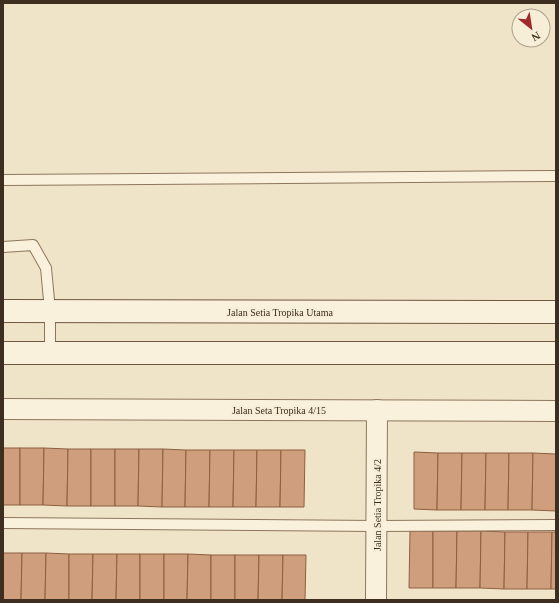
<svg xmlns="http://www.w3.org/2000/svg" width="559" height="603" font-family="'Times New Roman',serif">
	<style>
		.building { fill: #cf9f7d; stroke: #8d5f41 }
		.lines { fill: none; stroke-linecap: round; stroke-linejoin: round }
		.lane-casing { stroke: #8d765c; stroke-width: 12 }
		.street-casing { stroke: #8d765c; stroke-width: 22 }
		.secondary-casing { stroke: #6f573f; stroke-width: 24 }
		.lane { stroke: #faf1dc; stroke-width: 10 }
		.street { stroke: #faf1dc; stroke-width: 20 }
		.secondary { stroke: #faf1dc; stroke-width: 22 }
		.labels { text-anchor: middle; stroke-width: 4; stroke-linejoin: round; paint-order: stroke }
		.street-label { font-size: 10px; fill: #3d2e20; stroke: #f7eed8 }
	</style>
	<rect width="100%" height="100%" fill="#f0e4c8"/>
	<!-- building -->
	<g class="building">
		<rect x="3" y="448" width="17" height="57"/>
		<path d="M20,448h24l-1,57h-23z"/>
		<path d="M44,448l24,1 -1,57 -24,-1z"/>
		<path d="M68,449h23v57h-24z"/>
		<rect x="91" y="449" width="24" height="57"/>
		<path d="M115,449h24l-1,57h-23z"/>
		<path d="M139,449h24l-1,58 -24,-1z"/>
		<path d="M163,449l23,1 -1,57h-23z"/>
		<path d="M186,450h24l-1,57h-24z"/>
		<path d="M210,450h24l-1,57h-24z"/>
		<path d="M234,450h23l-1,57h-23z"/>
		<path d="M257,450h24l-1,57h-24z"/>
		<path d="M281,450h24l-1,57h-24z"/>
		<path d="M414,452l24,1 -1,57 -23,-1z"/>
		<path d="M438,453h24l-1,57h-24z"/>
		<path d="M462,453h24l-1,57h-24z"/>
		<path d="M486,453h23l-1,57h-23z"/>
		<path d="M509,453h24l-1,57h-24z"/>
		<path d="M533,453l23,1v57l-24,-1z"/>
		<path d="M410,531h23v57h-24z"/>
		<path d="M433,531h24l-1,57h-23z"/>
		<path d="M457,531h24l-1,57h-24z"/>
		<path d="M481,531l24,1 -1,57 -24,-1z"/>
		<path d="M505,532h23l-1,57h-23z"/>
		<path d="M528,532h24l-1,57h-24z"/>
		<path d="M552,532h4v57h-5z"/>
		<path d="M3,553h19l-1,47h-18z"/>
		<path d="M22,553h24l-1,47h-24z"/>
		<path d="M46,553l23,1v46h-24z"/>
		<path d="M69,554h24l-1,46h-23z"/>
		<path d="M93,554h24l-1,46h-24z"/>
		<path d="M117,554h23v46h-24z"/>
		<rect x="140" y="554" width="24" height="46"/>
		<path d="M164,554h24l-1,46h-23z"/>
		<path d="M188,554l23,1v45h-24z"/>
		<rect x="211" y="555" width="24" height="45"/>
		<path d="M235,555h24l-1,45h-23z"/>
		<path d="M259,555h24l-1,45h-24z"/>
		<path d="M283,555h23l-1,45h-23z"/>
	</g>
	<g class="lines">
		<!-- lane casing -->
		<g class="lane-casing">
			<g id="lane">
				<path d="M3,180l553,-4"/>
				<path d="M3,247l30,-2 13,23 4,43v42"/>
				<path d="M3,523l374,3 179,-1"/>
			</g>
		</g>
		<!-- street casing -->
		<g class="street-casing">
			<g id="street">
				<path d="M3,409l553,2"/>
				<path d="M376,600l1,-190"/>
			</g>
		</g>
		<!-- secondary casing -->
		<g class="secondary-casing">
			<g id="secondary">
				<path d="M3,311l553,1"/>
				<path d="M3,353h553"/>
			</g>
		</g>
		<!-- lane -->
		<use href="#lane" class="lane"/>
		<!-- street -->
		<use href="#street" class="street"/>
		<!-- secondary -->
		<use href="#secondary" class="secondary"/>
	</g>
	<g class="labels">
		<!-- street labels -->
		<g class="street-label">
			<text x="280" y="316">Jalan Setia Tropika Utama</text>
			<text x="279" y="414">Jalan Seta Tropika 4/15</text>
			<text transform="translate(377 505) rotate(-90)" y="4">Jalan Setia Tropika 4/2</text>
		</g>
	</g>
	<!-- border -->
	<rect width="559" height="603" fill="none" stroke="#3d2e20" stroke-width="8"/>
	<!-- north arrow -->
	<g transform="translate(531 28) rotate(150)"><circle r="19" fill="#f7eed8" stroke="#ada18e"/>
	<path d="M0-3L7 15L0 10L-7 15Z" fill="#9e2a2b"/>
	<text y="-6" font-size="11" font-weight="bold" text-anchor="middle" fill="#3d2e20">N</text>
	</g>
</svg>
